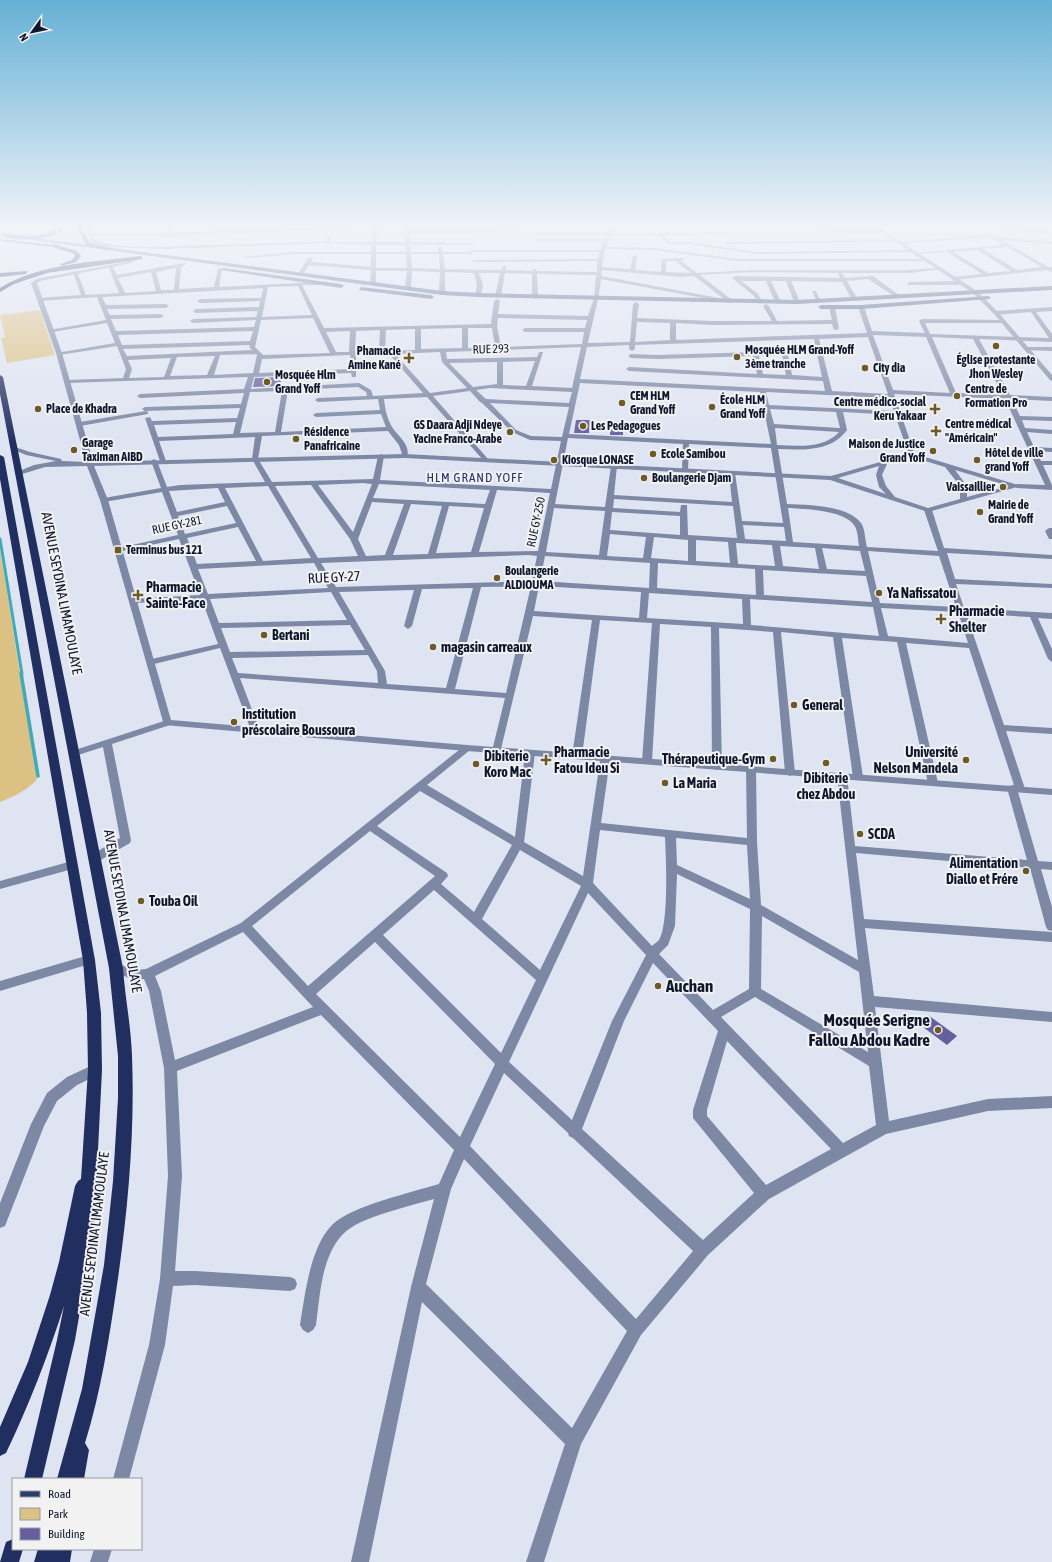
<svg xmlns="http://www.w3.org/2000/svg" width="1052" height="1562" font-family="'Asap Condensed',sans-serif">
	<style>
		.green { fill: #dbc183 }
		.lines { fill: none; stroke-linecap: round; stroke-linejoin: round }
		.stream-far1 { stroke: #40aab9; stroke-width: 3 }
		.stream { stroke: #40aab9; stroke-width: 3.5 }
		.building { fill: #665f9d }
		.minor { fill: #7d88a4; fill-rule: evenodd }
		.tertiary { fill: #7d88a4; fill-rule: evenodd }
		.secondary { fill: #4d5c83; fill-rule: evenodd }
		.primary { fill: #2d3d6b; fill-rule: evenodd }
		.trunk { fill: #202f60; fill-rule: evenodd }
		.poi-dot { fill: #6d5a28; stroke: #f2f2f2; stroke-width: 1.5 }
		.labels { text-anchor: middle; stroke-width: 4; stroke-linejoin: round; paint-order: stroke }
		.far-street-label { font-size: 12px; fill: #0f172f; stroke: #f2f2f2 }
		.far-poi-label { font-size: 12px; font-weight: bold; fill: #0f172f; stroke: #f2f2f2; text-anchor: start }
		.far-neighbourhood-label { font-size: 13px; letter-spacing: 1px; fill: #24356b; stroke: #f2f2f2 }
		.street-label { font-size: 14px; fill: #0f172f; stroke: #f2f2f2 }
		.poi-label { font-size: 14px; font-weight: bold; fill: #0f172f; stroke: #f2f2f2; text-anchor: start }
		.near-poi-label { font-size: 17px; font-weight: bold; fill: #0f172f; stroke: #f2f2f2; text-anchor: start }
	</style>
	<rect width="100%" height="100%" fill="#dfe4f2"/>
	<!-- green -->
	<g class="green">
		<path d="M40,310l15,45 -48,8 -6,-25 4,-1 -5,-22z"/>
		<path d="M0,549l37,230c-9,11 -24,18 -37,23z"/>
	</g>
	<g class="lines">
		<!-- stream-far1 -->
		<path class="stream-far1" d="M0,539l22,135"/>
		<!-- stream -->
		<path class="stream" d="M21,673l17,103"/>
	</g>
	<!-- building -->
	<g class="building">
		<path d="M282,377l-2,9 -27,1 2,-9z"/>
		<path d="M576,420h14l-1,13h-15z"/>
		<path d="M611,421l12,1v13h-13z"/>
		<path d="M928,1015l29,21 -10,9 -28,-21z"/>
	</g>
	<g class="lines">
		<!-- minor -->
		<g class="minor">
			<path d="M85,225h4l3,8h73l8,-8h4l-8,8 207,-7 2,1 -2,15h29l-1,-17h4l1,6 200,1 3,-7h4l-3,8 271,-2 2,2 -223,2 6,7h21l66,10 156,-2 2,2 -158,2 -66,-10h-22l-10,-9h-47l-5,12 49,1 82,11h190l2,1 -2,1h-190l-82,-11 -50,-1 -3,18 28,2 3,-13 2,-1 2,1 -2,14 26,2 1,-13 22,-1v2l-3,1 16,12 56,-3h152l35,-2 2,1 -32,4h-68l3,5 28,-2 26,19 1,1 -3,2 -29,-19 -21,2 10,17 -3,2 -3,-2 -9,-16 -51,-1 9,21 -3,2 -3,-2 -8,-21h-15l10,21 -3,2 -3,-2 -9,-21h-25l16,12 6,9 -3,2 -7,-9 -21,-17 3,-2 105,2 -2,-5 -85,-1 -53,3 32,25v2l-2,1 -129,-24c-2,22 -9,43 -13,64l42,-1 3,-38 3,-2 3,2 -2,14 76,3h59l-9,-15 3,-2 3,2 8,15 55,-1 -3,-13 3,-2 3,2 4,22 -5,1 -2,-6 -119,1 -37,-2v17l191,-7 -9,-26 3,-2 3,2 8,24 53,2 -6,-12 3,-2 82,1 2,1v2h-81l5,11 119,4 -18,-26 -35,3 -3,-2 3,-2 56,-4v4l-16,1 16,22v8l-73,-3 31,56 42,2v4l-40,-2 8,17 32,1v4l-30,-1 3,8 27,2v4l-25,-2 7,15 18,1v4l-16,-1 5,10h11v4h-9l9,20v5l-35,-2 -4,-2 4,-2 28,1 -40,-86 -111,-5 21,61 -3,2 -3,-2 -14,-40 -52,-3 4,18c-16,22 -44,20 -69,19l9,55c20,1 61,1 74,19 4,5 4,17 6,24l71,4 -14,-41 4,-2 4,2 12,38 108,7v4l-105,-6 8,26 97,5v4l-96,-4 8,24 88,5v6l-14,-1 14,31v13l-4,-3 -18,-42 -64,-4 38,112 48,3v6l-46,-3 19,58 -1,2 -6,1 20,69 14,1v8l-11,-1 11,38v24l-4,-1 -2,-3 -16,-59 -174,-15 8,66 188,13v10l-187,-14 9,68 178,16v10l-177,-15 14,114 99,-22 64,-3v12l-64,3 -102,23 -117,65 -61,56 -67,80 -60,109 -37,118h-18l39,-118 -143,-142 -53,260h-18l60,-275 23,-88c-23,7 -75,18 -91,35 -22,23 -23,62 -27,91l-3,5 -5,3 -5,-3 -3,-5c5,-30 10,-79 33,-101 19,-18 80,-32 106,-40l15,-34 -133,-135 -144,56 5,105 -7,95h20l95,6 5,2 2,5 -2,5 -5,2 -95,-6 -22,1 -8,59 -36,134h-16l36,-134 11,-66 8,-103 -4,-108 -15,-77 -5,-12 -10,1 -22,-9 -2,-3 2,-3 4,-2 18,7 12,-1 95,-46 223,-177h6l2,2 -2,2 -43,35 88,52 10,-84 2,-2h6l2,2 -11,89 59,34 17,-115 -3,-3 2,-2h6l5,3 -9,64 146,15 -1,-69 5,-3 3,1 2,2 1,73 4,63 97,55 -21,-184 1,-2h8l1,2 8,70 172,14 -20,-72 1,-2 6,-1 -45,-137 -63,-5 32,140 -5,3 -5,-3 -31,-141 -55,-4 21,139 -5,3 -5,-3 -20,-140 -52,-5 14,141 -5,3 -5,-3 -12,-141 -54,-4 3,139 -5,3 -5,-3 -1,-140 -51,-3 -8,137 -5,3 -5,-3 10,-138 -52,-3 -18,136 -5,3 -5,-3 20,-136 -59,-4 -33,137 -3,1 -5,-3 13,-53 -265,-20 20,53 -5,3 -3,-1 -32,-85 -70,17 -4,-3 1,-2 71,-16 -16,-44 -69,3 -4,-2 4,-2 67,-4 -21,-56 -61,13 -4,-2 4,-2 60,-13 -16,-43 -58,10 -4,-2 4,-2 57,-10 -10,-27 3,-2 3,2 10,26 13,-2 85,-3 -13,-23 3,-22 -96,4 7,20 -3,2 -3,-2 -15,-43 5,-1 2,4 85,-3 3,-10 -95,3 -3,-2 3,-2 96,-3 3,-11 -104,5 -3,-2 3,-2 104,-5 4,-12 -182,6v-2l2,-1 55,-2 3,-9 -9,-23 -58,9 -3,-2 59,-10 -8,-20 -55,9 -3,-2 57,-10 -9,-23 -57,4 -2,-1v-2l43,-3 -8,-23 2,-1 2,1 9,23 33,-2 -11,-28h4l5,10 67,-12 2,1 -5,3 -2,22 35,-2 4,-18 2,-1 2,1 -3,18 101,-5 -2,3h-16l22,43 167,-4 3,-23 3,-2 3,2 -2,13 90,2 6,-18 2,-23 -59,-1 1,23 -3,2 -3,-2v-23l-27,-1 -4,23 -3,2 -3,-2 5,-23h-21l4,12 -2,10 -3,2 -3,-2 2,-10 -3,-12 -29,-1v21l-3,2 -3,-2 1,-21 -28,-1 -1,17 -3,2 -3,-2 2,-17h-31v13l-3,2 -3,-2 1,-14 -62,-5 -7,10 -4,-1 11,-17 4,1 -2,4 60,5v-13h-75l-51,4 -2,-1 53,-5h75v-7l-45,-2 -160,6 -59,-2 -15,-4zM373,228l-1,14h-42l1,-6 -2,-1 -4,6c-48,2 -96,4 -144,5 -28,1 -58,3 -85,-5l-2,-6h68l-1,2 2,1 3,-2zM409,233l198,1 -2,5h-69l-2,1 2,1h68l-4,9h-129l-2,2h-26l-1,-5 -2,-1 -2,1v5h-27l-1,-7h62l2,-1 -2,-1 -62,-1zM376,245h29l1,7h-30zM473,252h127l-2,7 -124,1 -2,1 2,1 123,-1v11l-60,-1 -3,-3 -2,3 -26,-1v-3l-2,-1 -3,4 -56,-1 -2,-15h28zM376,254h30l1,14h-31zM411,254h28l1,15 -28,-1zM666,261h9l16,12 -25,-1zM176,268l-2,22h-13l-5,-18zM602,270l77,7 15,-1 30,23 -123,-23zM151,272l5,19 -31,2 -7,-15zM298,286l14,29 -50,2 6,-30zM263,288l-2,10 -61,1 -3,2 3,2 60,-2 -1,6 -63,2 -3,2 3,2 62,-2 -2,6 -63,2 -3,2 3,2 63,-3 -2,7 -138,4 -5,-12 50,-1 3,-2 -3,-2 -51,1 -3,-6 59,-1 3,-2 -3,-2 -60,1 -4,-8zM313,318l17,35 -67,2 -8,-8 6,-27zM498,318l89,2 -2,8h-60l-3,2 3,2h59l-2,12 -81,3 -4,-21zM637,322l33,1v17l-35,2zM462,328v20l-41,1v-20zM468,328h24l3,19 -27,1zM415,329v21l-30,1 1,-21zM380,330l-1,21 -24,1 1,-21zM253,331l-3,10 -128,4 -4,-10zM350,331l-1,21h-13l-10,-20zM873,335l53,2 24,56 -57,-3zM868,337l20,57 -56,-3 -13,-52zM932,337l41,2 30,56 -47,-2zM814,339l2,11 -158,5 -27,-1 -3,2 3,2 27,1 95,-3 4,18 -128,-7 -3,2 3,2 194,10 2,10 -245,-12 7,-32 42,-2v4l3,2 3,-2v-4zM250,345l-1,2 3,3 -125,6 -4,-7zM581,347l-9,41 -40,-2 11,-34h-4l-2,5 -90,2 -1,-7zM440,352l2,10 25,26 -37,5 -35,-39zM256,354l1,1 -4,18 -39,2 6,-20zM389,354l34,39 -50,3 -2,-6 -12,-7 -108,6 3,-12 97,-4 1,4h4v-22zM817,354l5,23 -30,-2 -4,-20zM350,355l1,14 -92,4 3,-14zM782,355l4,20 -23,-1 -4,-18zM215,356l-8,19 -37,1 7,-19zM171,358l-7,19 -35,1 3,-9 -4,-9zM535,361l-9,25 -23,-1v-23zM497,362v22l-24,3 -24,-24zM580,383l180,9 11,52 -202,-10zM358,387l8,5 1,4 -49,2 -3,2 3,2 60,-3 2,11 -64,3 -3,2 3,2 65,-3 5,13 -105,5 7,-42zM490,388l82,4 -3,11 -83,-4 -10,-9zM282,391l-7,41 -35,1 10,-41zM470,391l10,11 2,1 30,29 18,8 31,1 -10,48 -171,-9 4,-24 -3,-2 -3,2 -5,23 -101,3 -14,-23 4,-23 126,-5 11,14 4,12h4c4,-12 -9,-21 -15,-30 -5,-9 -7,-18 -8,-28l43,-2 57,64h4v-2l-55,-63zM766,392l123,6 5,13 -125,-6zM490,403l79,4 -7,30 -31,-1 -15,-6zM770,409l66,3 4,16 -66,-4zM236,422l-3,12 -75,3 -4,-12zM775,428l64,4c-16,17 -40,14 -62,13zM568,438l115,6 -1,26 3,2 3,-2 1,-26 82,4 12,75 -41,-2 -7,-48 -3,-2 -3,2 3,29 -118,-7 3,-29 -3,-2 -3,2 -6,41 -50,-3zM363,483l9,1 -19,48 -35,-47zM379,484l111,6 -5,14 -112,-6zM311,485l39,54 8,17 -40,2 -43,-72zM268,486l43,72 -48,3 -38,-73zM218,488l7,14 -48,10 -8,-21zM497,490l53,3 -12,58 -59,1zM614,499l119,7 4,32 -49,-3 -1,-30h-6l-1,7 -67,-4zM372,502l32,2 -19,51 -19,1 -8,-17zM411,504l31,2 -14,48 -35,1zM227,506l9,17 -51,11 -7,-18zM449,506l35,2 -13,44 -35,1zM554,508l51,3 -6,44 -53,-3zM788,508c16,1 56,2 66,17 4,5 4,15 5,21l-66,-4zM612,512l68,4v19l-70,-5zM743,525l41,2 2,14 -41,-2zM238,527l18,34 -59,3 -10,-26zM610,534l36,3 -3,21 -36,-2zM654,537l34,3v21l-37,-3zM696,540l32,2 2,21 -34,-2zM736,543l36,2 3,21 -37,-2zM780,546l35,2 4,21 -36,-3zM822,548l38,3 5,20 -38,-2zM868,551l71,5 17,51 -76,-4zM528,555l9,1 -5,25 -196,6 -15,-24zM545,556l105,7 -1,25 -109,-7zM314,563l14,25 -120,6 -10,-25zM658,563l97,6 1,26 -99,-7zM763,570l103,6 6,26 -108,-7zM531,586l-25,107 -51,-4 26,-102zM539,586l102,6 -2,26 -105,-7zM473,588l-27,100 -59,-4 -2,-13 -46,-79 75,-2 -10,36 4,3 4,-3 10,-37zM331,592l16,28 -128,3 -9,-24zM649,593l93,6 1,25 -96,-6zM750,599l123,8 6,29 -128,-11zM881,608l77,4 10,31 -80,-7zM350,625l15,25 -135,2 -9,-24zM368,655l9,16 1,12 -140,-10 -6,-15zM420,791l92,54 -38,67 -33,-28 7,-8 -1,-3 -70,-47zM600,830l65,7c1,20 4,87 -6,103 -2,2 -5,4 -7,6l-59,-63zM370,831l65,45 -127,110 -56,-60zM676,838l71,7 3,54 -73,-34zM520,850l61,36 -41,84 -58,-51zM677,874l73,35 -1,80 -36,21 -54,-56 9,-9 7,-19zM434,890l102,90 -35,73 -118,-118zM588,893l58,62 -34,66 -40,99 -63,-58zM762,916l97,56 9,80 -107,-63zM243,932l70,75 -138,53 -14,-69 -6,-15zM375,942l120,122 -35,73 -144,-143zM653,963l65,68 -25,79v8l61,75 -51,47 -121,-111 42,-108zM755,997l114,69 7,59 -33,18 -122,-126zM727,1041l104,108 -65,36 -59,-69v-6zM504,1073l64,60 1,3 4,2 120,113 -57,68 -166,-173zM464,1159l163,172 -55,97 -146,-144 25,-95z"/>
			<path d="M991,235l5,2 56,5v2l-51,-4 47,27h4v5l-6,-2 -92,10 -2,-3 30,-3 -35,-22 -31,2 -2,-1 89,-8 -13,-8 -90,7 -2,-2 -171,2 -2,-1 2,-1 170,-2 2,2zM1008,247l34,20 -25,3 -34,-21zM977,250l34,21 -23,2 -35,-21z"/>
			<path d="M909,282l52,-1 3,2 -3,2h-54z"/>
			<path d="M812,291h4l5,11h-4z"/>
			<path d="M1027,347h25v4l-27,-1v-2z"/>
			<path d="M146,411l2,1v2l-68,12 -3,-2 3,-2z"/>
			<path d="M1049,528h3v11h-3l-4,-8z"/>
			<path d="M167,720l5,3 -2,2 -58,19 19,96 -1,3 -31,18h-8l-1,-3 1,-3 29,-17 -17,-91 -28,9 -5,-3 2,-2z"/>
			<path d="M72,861l4,1 1,3 -1,3 -76,21v-8z"/>
			<path d="M89,955l4,2 2,3 -2,3 -93,28v-10z"/>
			<path d="M95,1064l5,2 1,4 -1,4 -23,11 -20,16 -13,25 -39,100 -5,2v-25l31,-79 16,-31 20,-16z"/>
			<path d="M94,1549h18l-4,13h-18z"/>
		</g>
		<!-- tertiary -->
		<g class="tertiary">
			<path d="M870,225h5l102,66 21,21 54,63v6l-2,-1 -56,-66 -21,-21z"/>
			<path d="M965,225l87,7v2l-85,-8z"/>
			<path d="M131,258h4l1,2 -9,4 -87,17 -3,2 25,70 31,109 312,-8 426,22 81,-23 109,33 -93,26 -98,-32 -425,-22 -311,8 14,34 63,220 296,25 585,44v6l-585,-44 -303,-26 -64,-225 -13,-34 -42,1 -26,8 -2,-1v-2l17,-7 22,-4 -30,-6 -14,-6 3,-2 15,5 31,7 1,2 24,1 -30,-109 -25,-70 5,-4 90,-17zM912,457l33,10 15,19v13l-32,9 -33,-11 -9,-11 -4,-11 5,-11zM879,466l-3,9 3,12 7,7 -48,-16zM955,470l54,16 -42,11v-11z"/>
		</g>
		<!-- secondary -->
		<g class="secondary">
			<path d="M20,236l422,55 36,2 319,7 255,-14v4l-255,14 -319,-7 -36,-2 -424,-57z"/>
			<path d="M223,268l118,16 3,2 -3,2 -120,-18z"/>
			<path d="M361,287l70,8 3,2 -3,2 -72,-9z"/>
			<path d="M988,296l2,1v2l-129,10h-40l-3,-2 3,-2h40z"/>
		</g>
		<!-- primary -->
		<path class="primary" d="M0,239l54,6 2,1 -2,1 -54,-6z"/>
		<!-- trunk -->
		<g class="trunk">
			<path d="M52,225l9,1 1,5c-12,9 -48,11 -61,4l3,-2c18,3 36,5 52,-3l1,-2z"/>
			<path d="M76,225h4l10,18 20,5v2l-24,-5z"/>
			<path d="M54,244l23,7 4,5 -5,6 -15,4v-2l11,-4 3,-4 -2,-3 -21,-6z"/>
			<path d="M141,256l2,3 -96,14 -33,11 -14,8v-4c40,-25 95,-26 141,-32z"/>
			<path d="M28,271l-2,3 -26,3v-4z"/>
			<path d="M0,375l3,2 120,591c2,29 8,58 9,88 3,76 -4,154 -15,229 -8,54 -16,106 -32,158l4,7 -5,29h-27l25,-90 22,-124 9,-84 5,-83v-42l-9,-88 -109,-574z"/>
			<path d="M0,455l4,2 91,503 6,53 1,57 -8,159 -19,111 -33,139h-18l33,-139 7,-34c-16,50 -35,99 -58,147l-6,3v-29l28,-65 22,-67 9,-33 16,-76 3,-5 3,-2 7,-109 -1,-57 -4,-53 -83,-481z"/>
			<path d="M13,1539v10h10l-4,13h-19l6,-20z"/>
			<path d="M38,1549h34l-2,13h-36z"/>
		</g>
	</g>
	<!-- sky -->
	<linearGradient id="sky" x2="0" y2="1"><stop stop-color="#65b0d5"/><stop offset="0.51" stop-color="#f1f3f9"/><stop offset="1" stop-color="#f1f3f9" stop-opacity="0"/></linearGradient>
	<rect width="1052" height="444" fill="url(#sky)"/>
	<!-- markers -->
	<g class="poi-dot">
		<circle cx="996" cy="346" r="4"/>
		<circle cx="737" cy="357" r="4"/>
		<path d="M407 352h4v4h4v4h-4v4h-4v-4h-4v-4h4z"/>
		<circle cx="865" cy="368" r="4"/>
		<circle cx="267" cy="382" r="4"/>
		<circle cx="957" cy="396" r="4"/>
		<circle cx="622" cy="403" r="4"/>
		<circle cx="712" cy="407" r="4"/>
		<circle cx="38" cy="409" r="4"/>
		<path d="M933 403h4v4h4v4h-4v4h-4v-4h-4v-4h4z"/>
		<circle cx="583" cy="426" r="4"/>
		<path d="M934 425h4v4h4v4h-4v4h-4v-4h-4v-4h4z"/>
		<circle cx="510" cy="432" r="4"/>
		<circle cx="296" cy="439" r="4"/>
		<circle cx="74" cy="450" r="4"/>
		<circle cx="933" cy="451" r="4"/>
		<circle cx="653" cy="454" r="4"/>
		<circle cx="554" cy="460" r="4"/>
		<circle cx="977" cy="460" r="4"/>
		<circle cx="644" cy="478" r="4"/>
		<circle cx="1003" cy="487" r="4"/>
		<circle cx="980" cy="512" r="4"/>
		<rect x="114" y="546" width="8" height="8" rx="2"/>
		<circle cx="497" cy="578" r="4"/>
		<circle cx="879" cy="593" r="4"/>
		<path d="M136 589h4v4h4v4h-4v4h-4v-4h-4v-4h4z"/>
		<path d="M939 613h4v4h4v4h-4v4h-4v-4h-4v-4h4z"/>
		<circle cx="264" cy="635" r="4"/>
		<circle cx="433" cy="647" r="4"/>
		<circle cx="794" cy="705" r="4"/>
		<circle cx="234" cy="722" r="4"/>
		<circle cx="773" cy="759" r="4"/>
		<path d="M544 754h4v4h4v4h-4v4h-4v-4h-4v-4h4z"/>
		<circle cx="966" cy="760" r="4"/>
		<circle cx="826" cy="763" r="4"/>
		<circle cx="476" cy="764" r="4"/>
		<circle cx="665" cy="783" r="4"/>
		<circle cx="860" cy="834" r="4"/>
		<circle cx="1026" cy="871" r="4"/>
		<circle cx="141" cy="901" r="4"/>
		<circle cx="658" cy="986" r="4"/>
		<circle cx="938" cy="1030" r="4"/>
	</g>
	<g class="labels">
		<!-- far-street labels -->
		<g class="far-street-label">
			<text transform="translate(491 349) rotate(-2)" y="4">RUE 293</text>
			<text transform="translate(536 522) rotate(-78)" y="4">RUE GY-250</text>
			<text transform="translate(177 525) rotate(-12)" y="4">RUE GY-281</text>
		</g>
		<!-- far-poi labels -->
		<g class="far-poi-label">
			<text x="745" y="354">Mosquée HLM Grand-Yoff<tspan x="745" dy="14">3ème tranche</tspan></text>
			<text x="401" y="355" text-anchor="end">Phamacie<tspan x="401" dy="14">Amine Kané</tspan></text>
			<text x="996" y="364" text-anchor="middle">Église protestante<tspan x="996" dy="14">Jhon Wesley</tspan></text>
			<text x="873" y="372">City dia</text>
			<text x="275" y="379">Mosquée Hlm<tspan x="275" dy="14">Grand Yoff</tspan></text>
			<text x="965" y="393">Centre de<tspan x="965" dy="14">Formation Pro</tspan></text>
			<text x="630" y="400">CEM HLM<tspan x="630" dy="14">Grand Yoff</tspan></text>
			<text x="720" y="404">École HLM<tspan x="720" dy="14">Grand Yoff</tspan></text>
			<text x="926" y="406" text-anchor="end">Centre médico-social<tspan x="926" dy="14">Keru Yakaar</tspan></text>
			<text x="46" y="413">Place de Khadra</text>
			<text x="945" y="428">Centre médical<tspan x="945" dy="14">"Américain"</tspan></text>
			<text x="502" y="429" text-anchor="end">GS Daara Adji Ndeye<tspan x="502" dy="14">Yacine Franco-Arabe</tspan></text>
			<text x="591" y="430">Les Pedagogues</text>
			<text x="304" y="436">Résidence<tspan x="304" dy="14">Panafricaine</tspan></text>
			<text x="82" y="447">Garage<tspan x="82" dy="14">Taximan AIBD</tspan></text>
			<text x="925" y="448" text-anchor="end">Maison de Justice<tspan x="925" dy="14">Grand Yoff</tspan></text>
			<text x="985" y="457">Hôtel de ville<tspan x="985" dy="14">grand Yoff</tspan></text>
			<text x="661" y="458">Ecole Samibou</text>
			<text x="562" y="464">Kiosque LONASE</text>
			<text x="652" y="482">Boulangerie Djam</text>
			<text x="995" y="491" text-anchor="end">Vaissaillier</text>
			<text x="988" y="509">Mairie de<tspan x="988" dy="14">Grand Yoff</tspan></text>
			<text x="126" y="554">Terminus bus 121</text>
			<text x="505" y="575">Boulangerie<tspan x="505" dy="14">ALDIOUMA</tspan></text>
		</g>
		<!-- far-neighbourhood labels -->
		<g class="far-neighbourhood-label">
			<text x="475" y="482">HLM GRAND YOFF</text>
		</g>
		<!-- street labels -->
		<g class="street-label">
			<text transform="translate(334 577) rotate(-3)" y="5">RUE GY-27</text>
			<text transform="translate(62 593) rotate(79)" y="5">AVENUE SEYDINA LIMAMOULAYE</text>
			<text transform="translate(123 911) rotate(80)" y="5">AVENUE SEYDINA LIMAMOULAYE</text>
			<text transform="translate(94 1234) rotate(-83)" y="5">AVENUE SEYDINA LIMAMOULAYE</text>
		</g>
		<!-- poi labels -->
		<g class="poi-label">
			<text x="146" y="592">Pharmacie<tspan x="146" dy="16">Sainte-Face</tspan></text>
			<text x="887" y="598">Ya Nafissatou</text>
			<text x="949" y="616">Pharmacie<tspan x="949" dy="16">Shelter</tspan></text>
			<text x="272" y="640">Bertani</text>
			<text x="441" y="652">magasin carreaux</text>
			<text x="802" y="710">General</text>
			<text x="242" y="719">Institution<tspan x="242" dy="16">préscolaire Boussoura</tspan></text>
			<text x="554" y="757">Pharmacie<tspan x="554" dy="16">Fatou Ideu Si</tspan></text>
			<text x="958" y="757" text-anchor="end">Université<tspan x="958" dy="16">Nelson Mandela</tspan></text>
			<text x="484" y="761">Dibiterie<tspan x="484" dy="16">Koro Mac</tspan></text>
			<text x="765" y="764" text-anchor="end">Thérapeutique-Gym</text>
			<text x="826" y="783" text-anchor="middle">Dibiterie<tspan x="826" dy="16">chez Abdou</tspan></text>
			<text x="673" y="788">La Maria</text>
			<text x="868" y="839">SCDA</text>
			<text x="1018" y="868" text-anchor="end">Alimentation<tspan x="1018" dy="16">Diallo et Frére</tspan></text>
			<text x="149" y="906">Touba Oil</text>
		</g>
		<!-- near-poi labels -->
		<g class="near-poi-label">
			<text x="666" y="992">Auchan</text>
			<text x="930" y="1026" text-anchor="end">Mosquée Serigne<tspan x="930" dy="20">Fallou Abdou Kadre</tspan></text>
		</g>
	</g>
	<!-- legend -->
	<rect x="12" y="1478" width="130" height="72" fill="#f2f2f2" stroke="#979aa4"/>
	<rect x="20" y="1491" width="20" height="6" fill="#2d3d6b" stroke="#979aa4"/>
	<text x="48" y="1498" font-size="12" fill="#0f172f">Road</text>
	<rect x="20" y="1508" width="20" height="12" fill="#dbc183" stroke="#979aa4"/>
	<text x="48" y="1518" font-size="12" fill="#0f172f">Park</text>
	<rect x="20" y="1528" width="20" height="12" fill="#665f9d" stroke="#979aa4"/>
	<text x="48" y="1538" font-size="12" fill="#0f172f">Building</text>
	<!-- north arrow -->
	<g transform="translate(32 32) rotate(237)" stroke="#f2f2f2" stroke-width="3" paint-order="stroke">
	<path d="M0-3L7 15L0 10L-7 15Z" fill="#0f172f"/>
	<text y="-6" font-size="11" font-weight="bold" text-anchor="middle" fill="#0f172f">N</text>
	</g>
</svg>
